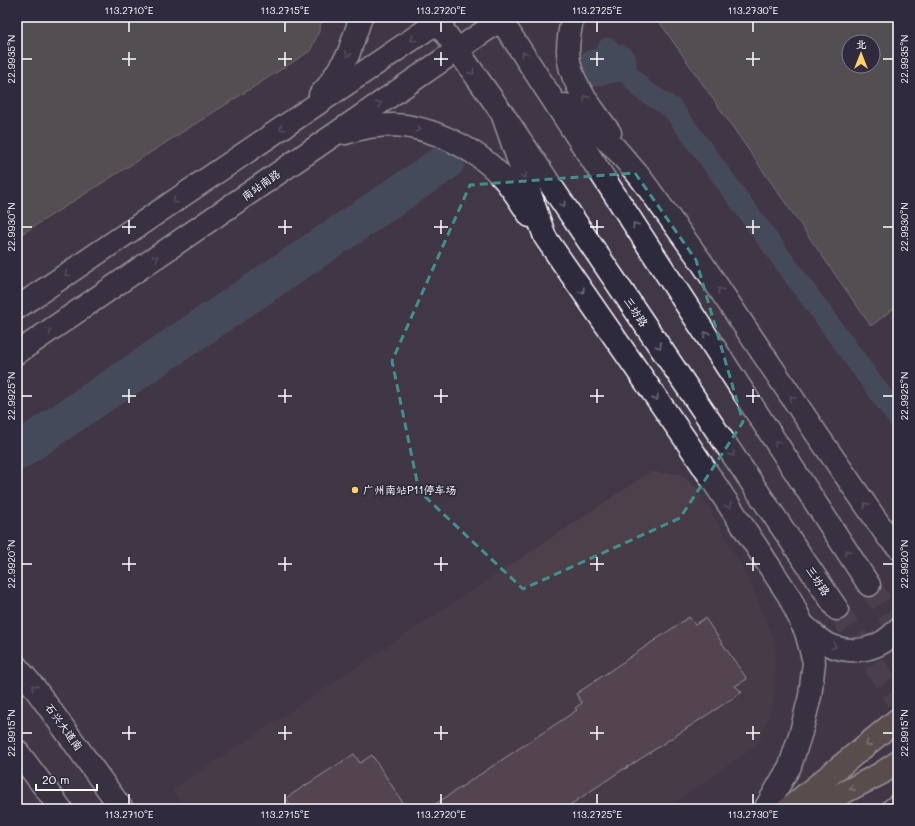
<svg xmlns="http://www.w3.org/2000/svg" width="915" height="826" font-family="Mali,'LXGW WenKai TC',sans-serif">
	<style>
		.built { fill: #4e404c }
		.green { fill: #686c5e; stroke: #b4b6ae; fill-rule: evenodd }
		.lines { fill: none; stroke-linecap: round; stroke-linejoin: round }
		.canal { stroke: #4b6473; stroke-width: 21 }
		.river { stroke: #4b6473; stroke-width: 37 }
		.building { fill: #6c555b; stroke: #fff }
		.secondary-tunnel { stroke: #544b58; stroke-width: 22; stroke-dasharray: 22 11; stroke-linecap: butt }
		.secondary-casing { stroke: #fff; stroke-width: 25 }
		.primary-casing { stroke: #fff; stroke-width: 25 }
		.secondary { stroke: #2f2a3d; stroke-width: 22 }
		.primary { stroke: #776954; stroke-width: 22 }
		.oneway { stroke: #6d6a77 }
		.oneway2 { stroke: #c2bcb2 }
		.marked { fill: none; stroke: #3f918b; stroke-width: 3; stroke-dasharray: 8 5; stroke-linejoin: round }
		.ticks { fill: none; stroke: #fff; stroke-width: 1.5 }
		.poi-dot { fill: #ffd166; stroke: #2f2a3d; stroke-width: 1.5 }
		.labels { text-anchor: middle; stroke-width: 3.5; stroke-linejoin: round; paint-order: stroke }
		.street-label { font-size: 11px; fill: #fff; stroke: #2f2a3d }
		.poi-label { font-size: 11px; fill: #fff; stroke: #2f2a3d; text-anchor: start }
		.neatline { fill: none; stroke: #fff; stroke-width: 1.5 }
		.ticks-label { font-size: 10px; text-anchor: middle; fill: #fff }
	</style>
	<rect width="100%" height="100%" fill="#413746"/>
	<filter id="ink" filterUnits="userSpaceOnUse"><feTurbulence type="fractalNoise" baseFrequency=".025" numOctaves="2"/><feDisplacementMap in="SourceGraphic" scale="8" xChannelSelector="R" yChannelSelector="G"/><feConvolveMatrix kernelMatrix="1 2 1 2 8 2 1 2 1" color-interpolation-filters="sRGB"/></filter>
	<g filter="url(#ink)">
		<!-- built -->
		<path class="built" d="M650,472l30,2 19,16 50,90 26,63 -1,57 -16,45 -94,64h-478l-14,-19z"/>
		<!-- green -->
		<g class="green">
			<path d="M17,17h305l-2,12 -10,22 -293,186z"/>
			<path d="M656,17h242v288l-27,21zM849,42h24v24h-24z"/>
		</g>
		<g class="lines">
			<!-- canal -->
			<path class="canal" d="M608,48l10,15 25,27 29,18 226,310"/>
			<!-- river -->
			<g class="river">
				<path d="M594,68l24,-5"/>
				<path d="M17,452l429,-290"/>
			</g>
		</g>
		<!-- building -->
		<g class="building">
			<path d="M689,617l6,8 10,-7 42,61 -12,7 7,6 -117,77 3,-3 -64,43h-136l149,-99 -2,-2 7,-5 -6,-9z"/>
			<path d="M354,754l6,9 12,-8 35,54h-114l-7,-11z"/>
		</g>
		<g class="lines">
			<!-- secondary-tunnel -->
			<g class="secondary-tunnel">
				<path d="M869,585l29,43"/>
				<path d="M837,609l61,91"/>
			</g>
			<!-- secondary casing -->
			<g class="secondary-casing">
				<g id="secondary">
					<path d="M434,17l68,96 335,496"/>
					<path d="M499,17l370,568"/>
					<path d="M573,17c-3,11 -5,22 -5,34 0,31 25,57 42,82"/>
					<path d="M320,95l8,-9 20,-31 13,-38"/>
					<path d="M566,105l49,43 25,29 60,83 116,173 72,104 10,10"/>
					<path d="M502,113l43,124 140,202 77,116 27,41 17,36 8,30 -4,34 -9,36 -11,34 -25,43"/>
					<path d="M345,133c16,-5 32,-8 48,-8 37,1 84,24 108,51 11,11 20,27 29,40"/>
					<path d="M17,308l428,-291"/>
					<path d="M17,353l488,-336"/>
					<path d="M802,624c8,6 16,16 25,20 26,12 53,6 71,-15"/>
					<path d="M17,667l17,20 88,122"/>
					<path d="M17,751l44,58"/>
					<path d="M893,809l5,-4"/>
				</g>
			</g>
			<!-- primary casing -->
			<g class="primary-casing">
				<g id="primary">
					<path d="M788,809l110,-90"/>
					<path d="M811,809l69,-35 18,-12"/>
				</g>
			</g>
			<!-- secondary -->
			<use href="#secondary" class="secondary"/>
			<!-- primary -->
			<use href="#primary" class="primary"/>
		</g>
		<!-- one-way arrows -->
		<defs><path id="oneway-chevron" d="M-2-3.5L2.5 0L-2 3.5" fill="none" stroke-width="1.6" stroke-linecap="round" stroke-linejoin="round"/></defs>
		<g class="oneway">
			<use href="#oneway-chevron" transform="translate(413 39) rotate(146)"/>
			<use href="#oneway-chevron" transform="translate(348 54) rotate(114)"/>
			<use href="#oneway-chevron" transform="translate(524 54) rotate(-124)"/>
			<use href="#oneway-chevron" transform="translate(472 72) rotate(55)"/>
			<use href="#oneway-chevron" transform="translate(586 98) rotate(-125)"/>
			<use href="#oneway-chevron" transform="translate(379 104) rotate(-35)"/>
			<use href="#oneway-chevron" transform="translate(282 128) rotate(146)"/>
			<use href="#oneway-chevron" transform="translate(418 129) rotate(14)"/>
			<use href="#oneway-chevron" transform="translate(524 176) rotate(71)"/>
			<use href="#oneway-chevron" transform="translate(175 201) rotate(146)"/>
			<use href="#oneway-chevron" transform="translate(563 204) rotate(56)"/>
			<use href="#oneway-chevron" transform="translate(635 225) rotate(-123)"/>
			<use href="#oneway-chevron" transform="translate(156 258) rotate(-35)"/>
			<use href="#oneway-chevron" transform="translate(67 274) rotate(146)"/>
			<use href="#oneway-chevron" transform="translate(720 290) rotate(-124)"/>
			<use href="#oneway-chevron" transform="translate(582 291) rotate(55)"/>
			<use href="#oneway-chevron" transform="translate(49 331) rotate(-35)"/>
			<use href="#oneway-chevron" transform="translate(706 334) rotate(-123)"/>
			<use href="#oneway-chevron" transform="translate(659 346) rotate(56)"/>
			<use href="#oneway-chevron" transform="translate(656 398) rotate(55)"/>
			<use href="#oneway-chevron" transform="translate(792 398) rotate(-124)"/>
			<use href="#oneway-chevron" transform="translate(777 443) rotate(-123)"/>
			<use href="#oneway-chevron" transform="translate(732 454) rotate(56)"/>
			<use href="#oneway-chevron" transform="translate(866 505) rotate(-125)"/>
			<use href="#oneway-chevron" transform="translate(729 506) rotate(56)"/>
			<use href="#oneway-chevron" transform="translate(847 552) rotate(-123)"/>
			<use href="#oneway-chevron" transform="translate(834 646) rotate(16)"/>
			<use href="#oneway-chevron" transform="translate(34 687) rotate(-129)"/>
		</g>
		<g class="oneway2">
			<use href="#oneway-chevron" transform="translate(868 744) rotate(141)"/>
			<use href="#oneway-chevron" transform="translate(852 788) rotate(153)"/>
		</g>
	</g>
	<!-- marked area -->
	<path d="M0 0H915V826H0ZM635,173l61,87 47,162 -63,96 -157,71 -104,-98 -27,-130 78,-176z" fill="#413746" fill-opacity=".55" fill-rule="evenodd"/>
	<path class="marked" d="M635,173l61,87 47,162 -63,96 -157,71 -104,-98 -27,-130 78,-176z"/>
	<!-- ticks -->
	<path class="ticks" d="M129,22v10M285,22v10M441,22v10M597,22v10M753,22v10M129,52v14M285,52v14M441,52v14M597,52v14M753,52v14M22,59h10M122,59h14M278,59h14M434,59h14M590,59h14M746,59h14M883,59h10M129,220v14M285,220v14M441,220v14M597,220v14M753,220v14M22,227h10M122,227h14M278,227h14M434,227h14M590,227h14M746,227h14M883,227h10M129,389v14M285,389v14M441,389v14M597,389v14M753,389v14M22,396h10M122,396h14M278,396h14M434,396h14M590,396h14M746,396h14M883,396h10M129,557v14M285,557v14M441,557v14M597,557v14M753,557v14M22,564h10M122,564h14M278,564h14M434,564h14M590,564h14M746,564h14M883,564h10M129,726v14M285,726v14M441,726v14M597,726v14M753,726v14M22,733h10M122,733h14M278,733h14M434,733h14M590,733h14M746,733h14M883,733h10M129,794v10M285,794v10M441,794v10M597,794v10M753,794v10"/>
	<!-- markers -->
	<circle class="poi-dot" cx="355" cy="490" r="4"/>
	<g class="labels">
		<!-- street labels -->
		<g class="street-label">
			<text transform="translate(261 185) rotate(-35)" y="4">南站南路</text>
			<text transform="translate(636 312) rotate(56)" y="4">三坊路</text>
			<text transform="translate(818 581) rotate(56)" y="4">三坊路</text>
			<text transform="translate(64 727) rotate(54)" y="4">石兴大道南</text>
		</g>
		<!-- poi labels -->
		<g class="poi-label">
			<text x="363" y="494">广州南站P11停车场</text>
		</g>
	</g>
	<!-- margin -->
	<rect width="915" height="826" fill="none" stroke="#2f2a3d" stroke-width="44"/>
	<!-- north arrow -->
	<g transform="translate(861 54)"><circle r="19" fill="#2f2a3d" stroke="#827f8b"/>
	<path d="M0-3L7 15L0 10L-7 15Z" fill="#ffd166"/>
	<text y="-6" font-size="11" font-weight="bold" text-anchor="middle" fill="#ffffff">北</text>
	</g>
	<!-- scale -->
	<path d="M36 784v6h61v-6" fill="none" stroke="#ffffff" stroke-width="2"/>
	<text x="42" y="784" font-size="12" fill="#ffffff" stroke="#2f2a3d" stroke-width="3" paint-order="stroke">20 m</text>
	<rect x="22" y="22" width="871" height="782" class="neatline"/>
	<g class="ticks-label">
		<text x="129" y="14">113.2710°E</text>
		<text x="285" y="14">113.2715°E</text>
		<text x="441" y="14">113.2720°E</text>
		<text x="597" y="14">113.2725°E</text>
		<text x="753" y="14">113.2730°E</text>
		<text transform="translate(11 59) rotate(-90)" y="4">22.9935°N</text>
		<text transform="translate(904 59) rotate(-90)" y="4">22.9935°N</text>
		<text transform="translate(11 227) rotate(-90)" y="4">22.9930°N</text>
		<text transform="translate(904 227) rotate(-90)" y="4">22.9930°N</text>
		<text transform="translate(11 396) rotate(-90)" y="4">22.9925°N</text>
		<text transform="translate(904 396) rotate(-90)" y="4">22.9925°N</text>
		<text transform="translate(11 564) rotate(-90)" y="4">22.9920°N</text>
		<text transform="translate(904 564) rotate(-90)" y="4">22.9920°N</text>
		<text transform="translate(11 733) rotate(-90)" y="4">22.9915°N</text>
		<text transform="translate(904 733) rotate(-90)" y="4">22.9915°N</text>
		<text x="129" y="818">113.2710°E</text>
		<text x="285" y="818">113.2715°E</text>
		<text x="441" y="818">113.2720°E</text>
		<text x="597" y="818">113.2725°E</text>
		<text x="753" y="818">113.2730°E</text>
	</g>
</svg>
